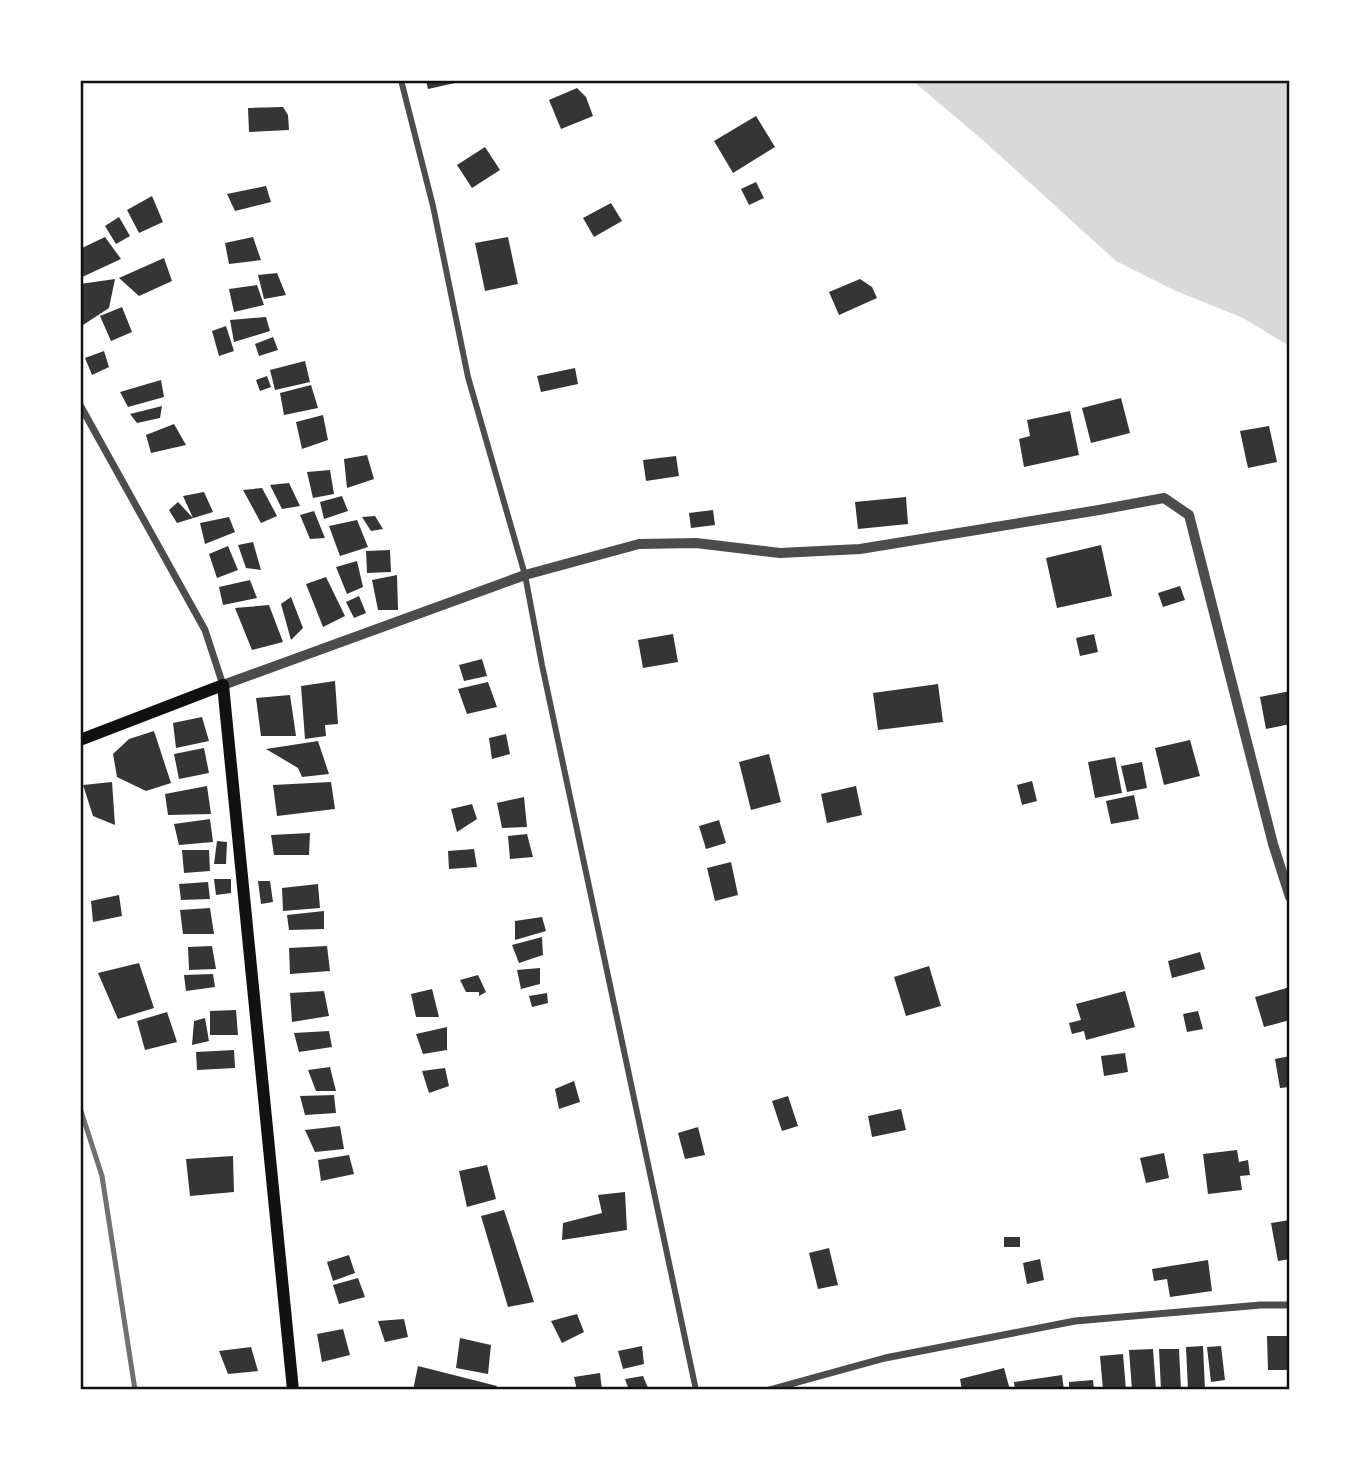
<svg xmlns="http://www.w3.org/2000/svg" width="1370" height="1470" font-family="'Open Sans',sans-serif">
	<style>
		.water { fill: #d9d9d9 }
		.building { fill: #353535 }
		.lines { fill: none; stroke-linecap: round; stroke-linejoin: round }
		.pedestrian { stroke: #4c4c4c; stroke-width: 6 }
		.minor { stroke: #4c4c4c; stroke-width: 7 }
		.tertiary { stroke: #4c4c4c; stroke-width: 10 }
		.secondary { stroke: #111; stroke-width: 12 }
		.rail { stroke: #707070; stroke-width: 5 }
		.neatline { fill: none; stroke: #111; stroke-width: 2.5 }
	</style>
	<rect width="100%" height="100%" fill="#fff"/>
	<!-- water -->
	<path class="water" d="M913,81h376v265l-46,-28 -67,-27 -60,-30 -131,-119z"/>
	<!-- building -->
	<g class="building">
		<path d="M426,80h29v3l-27,6z"/>
		<path d="M577,88l9,9 7,19 -32,13 -12,-29z"/>
		<path d="M283,107l5,8 1,15 -40,2 -1,-24z"/>
		<path d="M756,116l19,31 -42,26 -19,-32z"/>
		<path d="M485,147l15,23 -28,18 -15,-23z"/>
		<path d="M756,182l8,16 -15,7 -8,-16z"/>
		<path d="M266,186l5,16 -36,9 -8,-17z"/>
		<path d="M152,196l11,26 -24,11 -12,-23z"/>
		<path d="M611,203l11,18 -28,16 -11,-19z"/>
		<path d="M119,217l11,19 -14,8 -11,-18z"/>
		<path d="M105,237l16,22 -41,19v-29z"/>
		<path d="M253,237l8,23 -32,4 -4,-21z"/>
		<path d="M508,237l10,47 -33,7 -10,-48z"/>
		<path d="M164,258l8,23 -33,15 -20,-18z"/>
		<path d="M277,273l9,22 -22,4 -6,-24z"/>
		<path d="M115,279l-6,29 -29,19v-43z"/>
		<path d="M860,279l12,8 5,11 -38,17 -10,-23z"/>
		<path d="M257,285l7,20 -30,7 -5,-23z"/>
		<path d="M122,307l10,25 -21,9 -11,-25z"/>
		<path d="M266,317l4,14 -36,11 -4,-22z"/>
		<path d="M226,326l8,25 -15,5 -7,-25z"/>
		<path d="M273,337l5,13 -19,6 -4,-12z"/>
		<path d="M104,351l5,16 -17,8 -7,-17z"/>
		<path d="M305,361l5,21 -35,8 -5,-20z"/>
		<path d="M575,368l3,16 -37,8 -4,-16z"/>
		<path d="M267,376l4,11 -11,4 -4,-11z"/>
		<path d="M161,380l3,17 -36,10 -8,-15z"/>
		<path d="M311,385l7,23 -34,7 -4,-22z"/>
		<path d="M1121,398l9,35 -39,10 -9,-35z"/>
		<path d="M162,406l-2,12 -23,5 -7,-9z"/>
		<path d="M1070,411l9,44 -55,12 -5,-28 11,-3 -3,-16z"/>
		<path d="M323,415l5,25 -26,9 -6,-27z"/>
		<path d="M174,424l12,21 -35,8 -5,-18z"/>
		<path d="M1269,426l8,36 -29,6 -8,-37z"/>
		<path d="M367,455l7,24 -27,9 -3,-29z"/>
		<path d="M676,456l3,20 -33,5 -3,-21z"/>
		<path d="M330,470l4,24 -21,4 -6,-26z"/>
		<path d="M289,483l11,23 -18,3 -12,-24z"/>
		<path d="M262,488l15,28 -16,7 -18,-33z"/>
		<path d="M204,492l9,20 -36,11 -8,-13 9,-8 15,16 -10,-22z"/>
		<path d="M342,496l6,15 -24,8 -4,-17z"/>
		<path d="M906,497l2,27 -50,5 -3,-27z"/>
		<path d="M713,510l2,15 -24,3 -2,-15z"/>
		<path d="M314,511l11,27 -15,1 -10,-24z"/>
		<path d="M375,516l8,13 -12,2 -9,-14z"/>
		<path d="M229,517l6,15 -30,12 -5,-21z"/>
		<path d="M357,520l11,27 -28,9 -11,-30z"/>
		<path d="M253,542l8,28 -15,-2 -8,-23z"/>
		<path d="M1101,545l11,51 -55,12 -11,-50z"/>
		<path d="M228,546l10,24 -21,8 -8,-24z"/>
		<path d="M390,550l1,22 -24,1 -1,-22z"/>
		<path d="M357,561l6,26 -16,7 -11,-27z"/>
		<path d="M397,575l1,35h-20l-6,-30z"/>
		<path d="M326,577l19,39 -22,11 -17,-43z"/>
		<path d="M250,580l7,18 -34,7 -4,-18z"/>
		<path d="M1180,586l5,14 -22,7 -5,-14z"/>
		<path d="M359,596l7,17 -12,5 -8,-16z"/>
		<path d="M291,597l12,31 -12,12 -10,-36z"/>
		<path d="M269,605l14,37 -31,8 -17,-42z"/>
		<path d="M673,634l5,28 -35,6 -5,-28z"/>
		<path d="M1094,634l4,18 -18,4 -4,-18z"/>
		<path d="M482,659l5,17 -23,5 -5,-16z"/>
		<path d="M335,681l3,43 -13,1 1,11 -21,3 -4,-53z"/>
		<path d="M488,682l9,25 -30,7 -9,-25z"/>
		<path d="M938,684l5,38 -65,8 -5,-37z"/>
		<path d="M1290,691v33l-24,5 -6,-32z"/>
		<path d="M290,695l6,41h-35l-5,-38z"/>
		<path d="M202,717l7,24 -33,7 -3,-25z"/>
		<path d="M154,731l17,52 -25,8 -29,-14 -4,-23 16,-15z"/>
		<path d="M506,734l4,20 -18,5 -3,-21z"/>
		<path d="M1190,740l10,36 -36,9 -9,-37z"/>
		<path d="M318,741l11,33 -27,3 -4,-9 -32,-19z"/>
		<path d="M204,748l5,25 -30,6 -5,-25z"/>
		<path d="M769,754l12,48 -30,8 -12,-48z"/>
		<path d="M1115,757l7,36 -27,5 -7,-36z"/>
		<path d="M1142,762l5,26 -20,4 -6,-26z"/>
		<path d="M1032,781l5,20 -15,4 -5,-20z"/>
		<path d="M112,782l3,43 -22,-9 -10,-31z"/>
		<path d="M331,782l4,27 -58,7 -4,-31z"/>
		<path d="M207,786l4,28 -43,1 -3,-21z"/>
		<path d="M856,786l6,29 -35,8 -6,-29z"/>
		<path d="M1134,795l5,24 -28,5 -5,-23z"/>
		<path d="M524,797l3,30 -25,1 -5,-25z"/>
		<path d="M472,804l5,15 -20,13 -6,-23z"/>
		<path d="M210,819l3,23 -34,3 -5,-21z"/>
		<path d="M719,820l7,23 -20,6 -7,-23z"/>
		<path d="M310,833l-1,22h-35l-3,-20z"/>
		<path d="M527,834l6,23 -23,2 -2,-23z"/>
		<path d="M217,841l10,1 -1,22h-12z"/>
		<path d="M474,849l3,18 -28,2 -1,-18z"/>
		<path d="M182,850h27l1,21 -26,2z"/>
		<path d="M731,862l7,33 -23,6 -8,-33z"/>
		<path d="M214,879h17v14l-15,2z"/>
		<path d="M258,881h12l3,21 -12,2z"/>
		<path d="M208,882l2,17 -29,1 -2,-16z"/>
		<path d="M318,884l2,24 -37,3 -1,-23z"/>
		<path d="M119,895l3,21 -29,6 -2,-21z"/>
		<path d="M210,908l4,26h-31l-3,-24z"/>
		<path d="M324,911v18l-35,1 -2,-15z"/>
		<path d="M542,917l4,14 -31,9v-19z"/>
		<path d="M542,937l1,18 -24,8 -7,-18z"/>
		<path d="M212,946l4,23 -27,1 -1,-23z"/>
		<path d="M327,946l3,25 -40,3 -1,-26z"/>
		<path d="M1200,952l5,17 -33,9 -4,-17z"/>
		<path d="M139,963l15,45 -36,11 -20,-46z"/>
		<path d="M929,966l12,40 -35,10 -12,-39z"/>
		<path d="M540,968v16l-19,5 -4,-19z"/>
		<path d="M213,974l2,13 -29,4 -2,-16z"/>
		<path d="M478,975l8,17 -7,4v-4h-13l-6,-12z"/>
		<path d="M1290,987v33l-26,7 -9,-30z"/>
		<path d="M432,989l7,28h-23l-5,-23z"/>
		<path d="M324,991l5,25 -37,6 -2,-29z"/>
		<path d="M1125,991l10,36 -49,13 -2,-9 -12,3 -3,-11 12,-3 -5,-16z"/>
		<path d="M547,993l1,10 -16,4 -3,-11z"/>
		<path d="M236,1010l2,25h-28v-24z"/>
		<path d="M1198,1011l5,18 -16,3 -4,-18z"/>
		<path d="M167,1012l10,30 -32,8 -8,-29z"/>
		<path d="M205,1018l4,23 -17,4 2,-24z"/>
		<path d="M447,1027v23l-24,4 -7,-20z"/>
		<path d="M329,1031l3,16 -33,5 -5,-19z"/>
		<path d="M234,1050l1,18 -38,2 -1,-18z"/>
		<path d="M1125,1053l3,19 -24,4 -3,-20z"/>
		<path d="M1290,1056v31l-10,1 -5,-29z"/>
		<path d="M330,1067l6,24h-20l-8,-21z"/>
		<path d="M445,1068l4,18 -20,7 -7,-22z"/>
		<path d="M574,1081l6,21 -21,7 -4,-20z"/>
		<path d="M334,1095l2,18 -31,2 -5,-19z"/>
		<path d="M788,1096l10,30 -16,5 -10,-30z"/>
		<path d="M901,1109l5,21 -34,7 -4,-21z"/>
		<path d="M340,1126l4,23 -29,3 -10,-22z"/>
		<path d="M698,1127l7,28 -20,4 -7,-26z"/>
		<path d="M1237,1150l2,12 9,-2 2,15 -10,1 2,14 -34,4 -5,-40z"/>
		<path d="M1164,1153l5,25 -23,5 -6,-25z"/>
		<path d="M349,1155l5,19 -33,7 -3,-21z"/>
		<path d="M233,1156l1,36 -44,4 -4,-37z"/>
		<path d="M487,1165l9,34 -29,8 -8,-36z"/>
		<path d="M625,1192l2,38 -65,10 1,-17 39,-10 -4,-18z"/>
		<path d="M504,1210l30,92 -26,5 -27,-91z"/>
		<path d="M1290,1220v39l-12,2 -7,-38z"/>
		<rect x="1004" y="1237" width="16" height="10"/>
		<path d="M829,1248l9,37 -20,4 -9,-36z"/>
		<path d="M349,1255l6,18 -22,8 -6,-19z"/>
		<path d="M1040,1259l4,21 -17,4 -4,-21z"/>
		<path d="M1208,1260l4,31 -42,6 -3,-18 -13,2 -2,-12z"/>
		<path d="M358,1278l7,19 -26,7 -6,-19z"/>
		<path d="M577,1314l7,18 -22,11 -11,-22z"/>
		<path d="M404,1319l4,18 -23,5 -7,-21z"/>
		<path d="M343,1329l7,26 -28,7 -5,-28z"/>
		<path d="M1267,1336h21v34h-20z"/>
		<path d="M460,1338l31,7 -3,29 -32,-6z"/>
		<path d="M642,1346l2,18 -21,5 -5,-18z"/>
		<path d="M1203,1346l2,44h-17l-2,-43z"/>
		<path d="M1221,1346l4,34 -14,2 -4,-35z"/>
		<path d="M251,1347l7,24 -30,3 -9,-23z"/>
		<path d="M1153,1349l3,41h-24l-3,-40z"/>
		<path d="M1159,1349h20l2,41h-20z"/>
		<path d="M1123,1354l3,36h-23l-3,-34z"/>
		<path d="M418,1366l79,20 -1,4h-83z"/>
		<path d="M1004,1368l6,22h-48l-2,-11z"/>
		<path d="M600,1373l2,17h-25l-3,-13z"/>
		<path d="M1062,1375l2,15h-49l-1,-8z"/>
		<path d="M643,1376l6,14h-20l-4,-11z"/>
		<path d="M1093,1380l1,10h-25v-8z"/>
	</g>
	<g class="lines">
		<!-- pedestrian -->
		<path class="pedestrian" d="M401,80l32,126 35,171 57,198 17,90 154,725"/>
		<!-- minor -->
		<g class="minor">
			<path d="M80,405l125,225 18,55"/>
			<path d="M769,1390l116,-32 190,-37 186,-16h29"/>
		</g>
		<!-- tertiary -->
		<path class="tertiary" d="M223,685l302,-110 114,-31 57,-1 84,10 80,-4 239,-39 65,-12 25,17 84,329 17,53"/>
		<!-- secondary -->
		<path class="secondary" d="M80,740l143,-55 70,705"/>
		<!-- rail -->
		<path class="rail" d="M80,1108l22,68 33,214"/>
	</g>
	<!-- border -->
	<rect width="1370" height="1470" fill="none" stroke="#ffffff" stroke-width="164"/>
	<rect x="82" y="82" width="1206" height="1306" class="neatline"/>
</svg>
